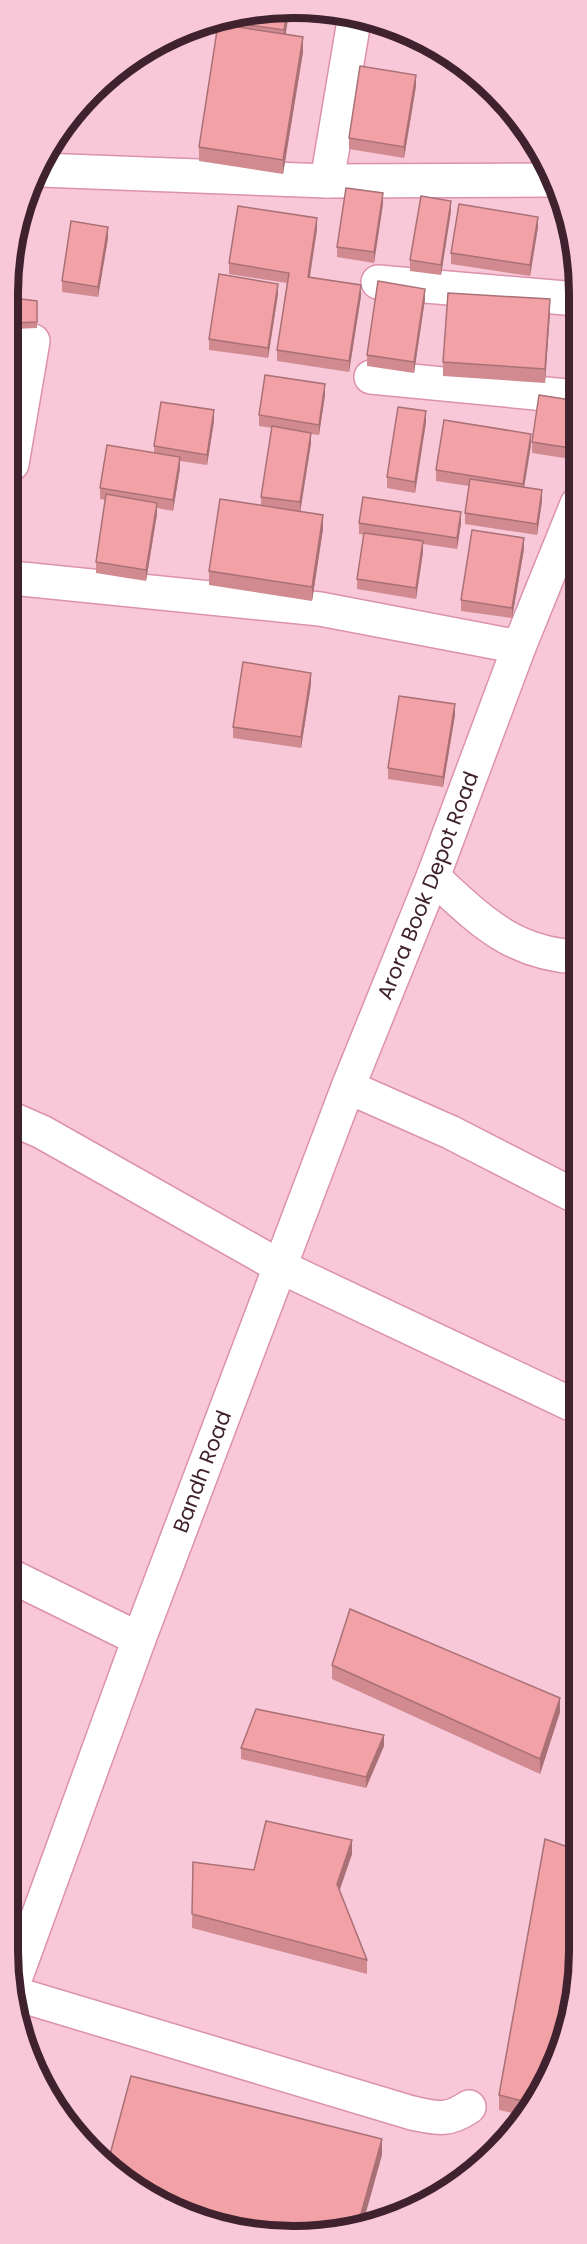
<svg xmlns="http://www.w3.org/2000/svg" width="587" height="2244" font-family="Poppins,sans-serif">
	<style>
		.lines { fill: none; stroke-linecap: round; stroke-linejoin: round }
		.minor-casing { stroke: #dc91ae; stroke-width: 36 }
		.minor { stroke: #fff; stroke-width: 33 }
		.wall { fill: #d08a90 }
		.shaded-wall { fill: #a97175 }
		.building { fill: #f2a1a7; stroke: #a97175; stroke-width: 1.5 }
		.labels { text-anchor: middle; stroke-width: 6; stroke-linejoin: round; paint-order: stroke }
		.street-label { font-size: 21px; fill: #40222e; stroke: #f8c8d9 }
		.rim { fill: none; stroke: #40222e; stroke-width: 8 }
	</style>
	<rect width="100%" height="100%" fill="#f8c8d9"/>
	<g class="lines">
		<!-- minor casing -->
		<g class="minor-casing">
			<g id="minor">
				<path d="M355,15l-28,166 227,-1"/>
				<path d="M41,170l286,11"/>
				<path d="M378,282l199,17"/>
				<path d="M371,377l206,20"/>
				<path d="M12,464l21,-123"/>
				<path d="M12,578l308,31 199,38"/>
				<path d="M433,877c45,41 77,76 143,80"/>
				<path d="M348,1087l102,45 125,64"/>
				<path d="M10,1118l32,14 239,135 294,139"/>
				<path d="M9,1575l130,64"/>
				<path id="s1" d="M14,1982l125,-343 209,-552 85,-210 86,-230 58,-143"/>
				<path d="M16,1994l396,119c25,5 35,9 57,-6"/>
			</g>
		</g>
		<!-- minor -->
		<use href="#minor" class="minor"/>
	</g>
	<!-- wall -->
	<g class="wall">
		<path d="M237,13h52l-4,22 18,17 -20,122 -84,-13v-14l18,-113 -23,-3z"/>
		<path d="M416,86l-12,72 -55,-9v-11z"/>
		<path d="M383,204l-9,59 -37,-6v-10z"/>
		<path d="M451,211l-10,64 -31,-4v-11z"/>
		<path d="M538,227l-8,49 -79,-12v-11z"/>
		<path d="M317,229l-7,48 51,19 -12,76 -72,-11v-11l10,-67 -58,-9v-11z"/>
		<path d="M108,238l-10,59 -36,-5v-11z"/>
		<path d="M278,294l-10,64 -59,-8v-11z"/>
		<path d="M13,298l24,3v27l-24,1z"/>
		<path d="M425,299l-11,74 -47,-7v-11z"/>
		<path d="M550,313l-5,70 -102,-7v-14z"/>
		<path d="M325,395l-6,40 -8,-1v9l-11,69 23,17 -11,72 -103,-16v-14l52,-65v-9l11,-69 -13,-2v-11z"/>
		<path d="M577,401v59l-45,-7v-11z"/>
		<path d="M214,421l-7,44 -27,-4v7l-7,43 -16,-3v6l-11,67 -50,-8v-11l9,-62 -5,-1v-11l54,-35v-7z"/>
		<path d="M426,422l-11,71 -28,-5v-11z"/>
		<path d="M531,445l-7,42 18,14 -5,34 -72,-11v-11l4,-27 -33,-5v-11z"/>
		<path d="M359,523h102l-4,26 -34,-5v8l-7,47 -59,-10v-10l7,-44 -5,-1z"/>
		<path d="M524,549l-12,69 -51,-7v-11z"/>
		<path d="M311,684l-10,64 -68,-10v-11z"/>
		<path d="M455,715l-12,72 -55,-8v-11z"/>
		<path d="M332,1665l228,47 -20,62 -208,-95z"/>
		<path d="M384,1746l-18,42 -125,-29v-11z"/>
		<path d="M574,1849v125l-9,54 -34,81 -6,7 -26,-6v-15z"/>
		<path d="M352,1854l-13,37 28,69v14l-175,-46 1,-66 61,8z"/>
	</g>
	<!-- shaded-wall -->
	<g class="shaded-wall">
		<path d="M287,13h2l-5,32v-15z"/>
		<path d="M303,37v15l-20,122v-14z"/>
		<path d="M416,75v11l-12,72v-11z"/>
		<path d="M383,193v11l-9,59v-11z"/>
		<path d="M451,201v10l-10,64v-10z"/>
		<path d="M538,217v10l-8,49v-11z"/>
		<path d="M317,218v11l-9,58v-10z"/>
		<path d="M108,227v11l-10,59v-10z"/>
		<path d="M278,284v10l-10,64v-10z"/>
		<path d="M361,285v11l-12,76v-11z"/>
		<path d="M425,289v10l-11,74v-11z"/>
		<path d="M550,299v14l-5,70v-14z"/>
		<path d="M325,384v11l-6,40v-10z"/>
		<path d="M214,410v11l-7,44v-10z"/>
		<path d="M426,411v11l-11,71v-11z"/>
		<path d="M311,433v10l-11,70v-11z"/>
		<path d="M531,434v11l-8,49v-10z"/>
		<path d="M180,457v11l-7,43v-11z"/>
		<path d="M542,490v11l-5,34v-11z"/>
		<path d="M157,503v11l-11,67v-11z"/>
		<path d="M461,512v11l-4,26v-11z"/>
		<path d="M323,515v14l-11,72v-14z"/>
		<path d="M524,538v11l-12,69v-10z"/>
		<path d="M423,541v11l-7,47v-11z"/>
		<path d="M311,673v11l-10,64v-11z"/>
		<path d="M455,704v11l-12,72v-10z"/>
		<path d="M560,1698v14l-20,62v-15z"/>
		<path d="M384,1735v11l-18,42v-11z"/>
		<path d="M352,1840v14l-15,44v-14z"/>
		<path d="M14,1912v11l-6,11v-11z"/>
		<path d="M574,1960v14l-9,54 -4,9z"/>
		<path d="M382,2139v16l-20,72 -5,1z"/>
	</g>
	<!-- building -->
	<g class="building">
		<path d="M237,13h50l-3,17 -65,-9z"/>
		<path d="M218,24l85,13 -20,123 -84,-13z"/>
		<path d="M360,66l56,9 -12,72 -55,-9z"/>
		<path d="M346,188l37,5 -9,59 -37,-5z"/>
		<path d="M421,196l30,5 -10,64 -31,-5z"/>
		<path d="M459,204l79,13 -8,48 -79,-12z"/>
		<path d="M238,206l79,12 -9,59 53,8 -12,76 -72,-11 12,-77 -60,-10z"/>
		<path d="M71,221l37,6 -10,60 -36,-6z"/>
		<path d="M219,274l59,10 -10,64 -59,-9z"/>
		<path d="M378,281l47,8 -11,73 -47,-7z"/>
		<path d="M448,293l102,6 -5,70 -102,-7z"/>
		<path d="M13,298l24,3v21l-24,1z"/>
		<path d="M265,375l60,9 -6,41 -60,-10z"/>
		<path d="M539,395l38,6v48l-45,-7z"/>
		<path d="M161,402l53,8 -7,45 -53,-9z"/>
		<path d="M398,407l28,4 -11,71 -28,-5z"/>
		<path d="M444,420l87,14 -8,50 -87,-14z"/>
		<path d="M272,426l39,7 -11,69 -39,-5z"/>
		<path d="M107,445l73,12 -7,43 -73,-12z"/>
		<path d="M470,479l72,11 -5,34 -72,-11z"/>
		<path d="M106,494l51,9 -11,67 -50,-8z"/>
		<path d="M363,497l98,15 -4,26 -98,-15z"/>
		<path d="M220,499l103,16 -11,72 -103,-16z"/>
		<path d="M472,530l52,8 -12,70 -51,-8z"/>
		<path d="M364,533l59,8 -7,47 -59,-9z"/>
		<path d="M243,662l68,11 -10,64 -68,-10z"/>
		<path d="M399,696l56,8 -12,73 -55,-9z"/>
		<path d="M350,1609l210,89 -20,61 -208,-94z"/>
		<path d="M256,1709l128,26 -18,42 -125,-29z"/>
		<path d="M266,1821l86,19 -15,44 30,76 -175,-46 1,-52 61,8z"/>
		<path d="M545,1839l29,10v111l-13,77 -27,67 -35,-9z"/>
		<path d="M8,1909l6,3 -6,11z"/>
		<path d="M131,2076l251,63 -25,89 -83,8 -107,-29 -59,-45z"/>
	</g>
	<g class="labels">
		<!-- street labels -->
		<g class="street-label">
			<text dy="7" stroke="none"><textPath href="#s1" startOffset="1172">Arora Book Depot Road</textPath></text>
			<text dy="7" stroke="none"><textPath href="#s1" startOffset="544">Bandh Road</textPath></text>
		</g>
	</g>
	<!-- crop -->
	<path d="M0 0H587V2244H0ZM293 18H294A275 275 0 0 1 569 293V1951A275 275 0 0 1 294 2226H293A275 275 0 0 1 18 1951V293A275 275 0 0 1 293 18Z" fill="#f8c8d9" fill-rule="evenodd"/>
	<path class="rim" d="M293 18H294A275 275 0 0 1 569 293V1951A275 275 0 0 1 294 2226H293A275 275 0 0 1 18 1951V293A275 275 0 0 1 293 18Z"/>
</svg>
